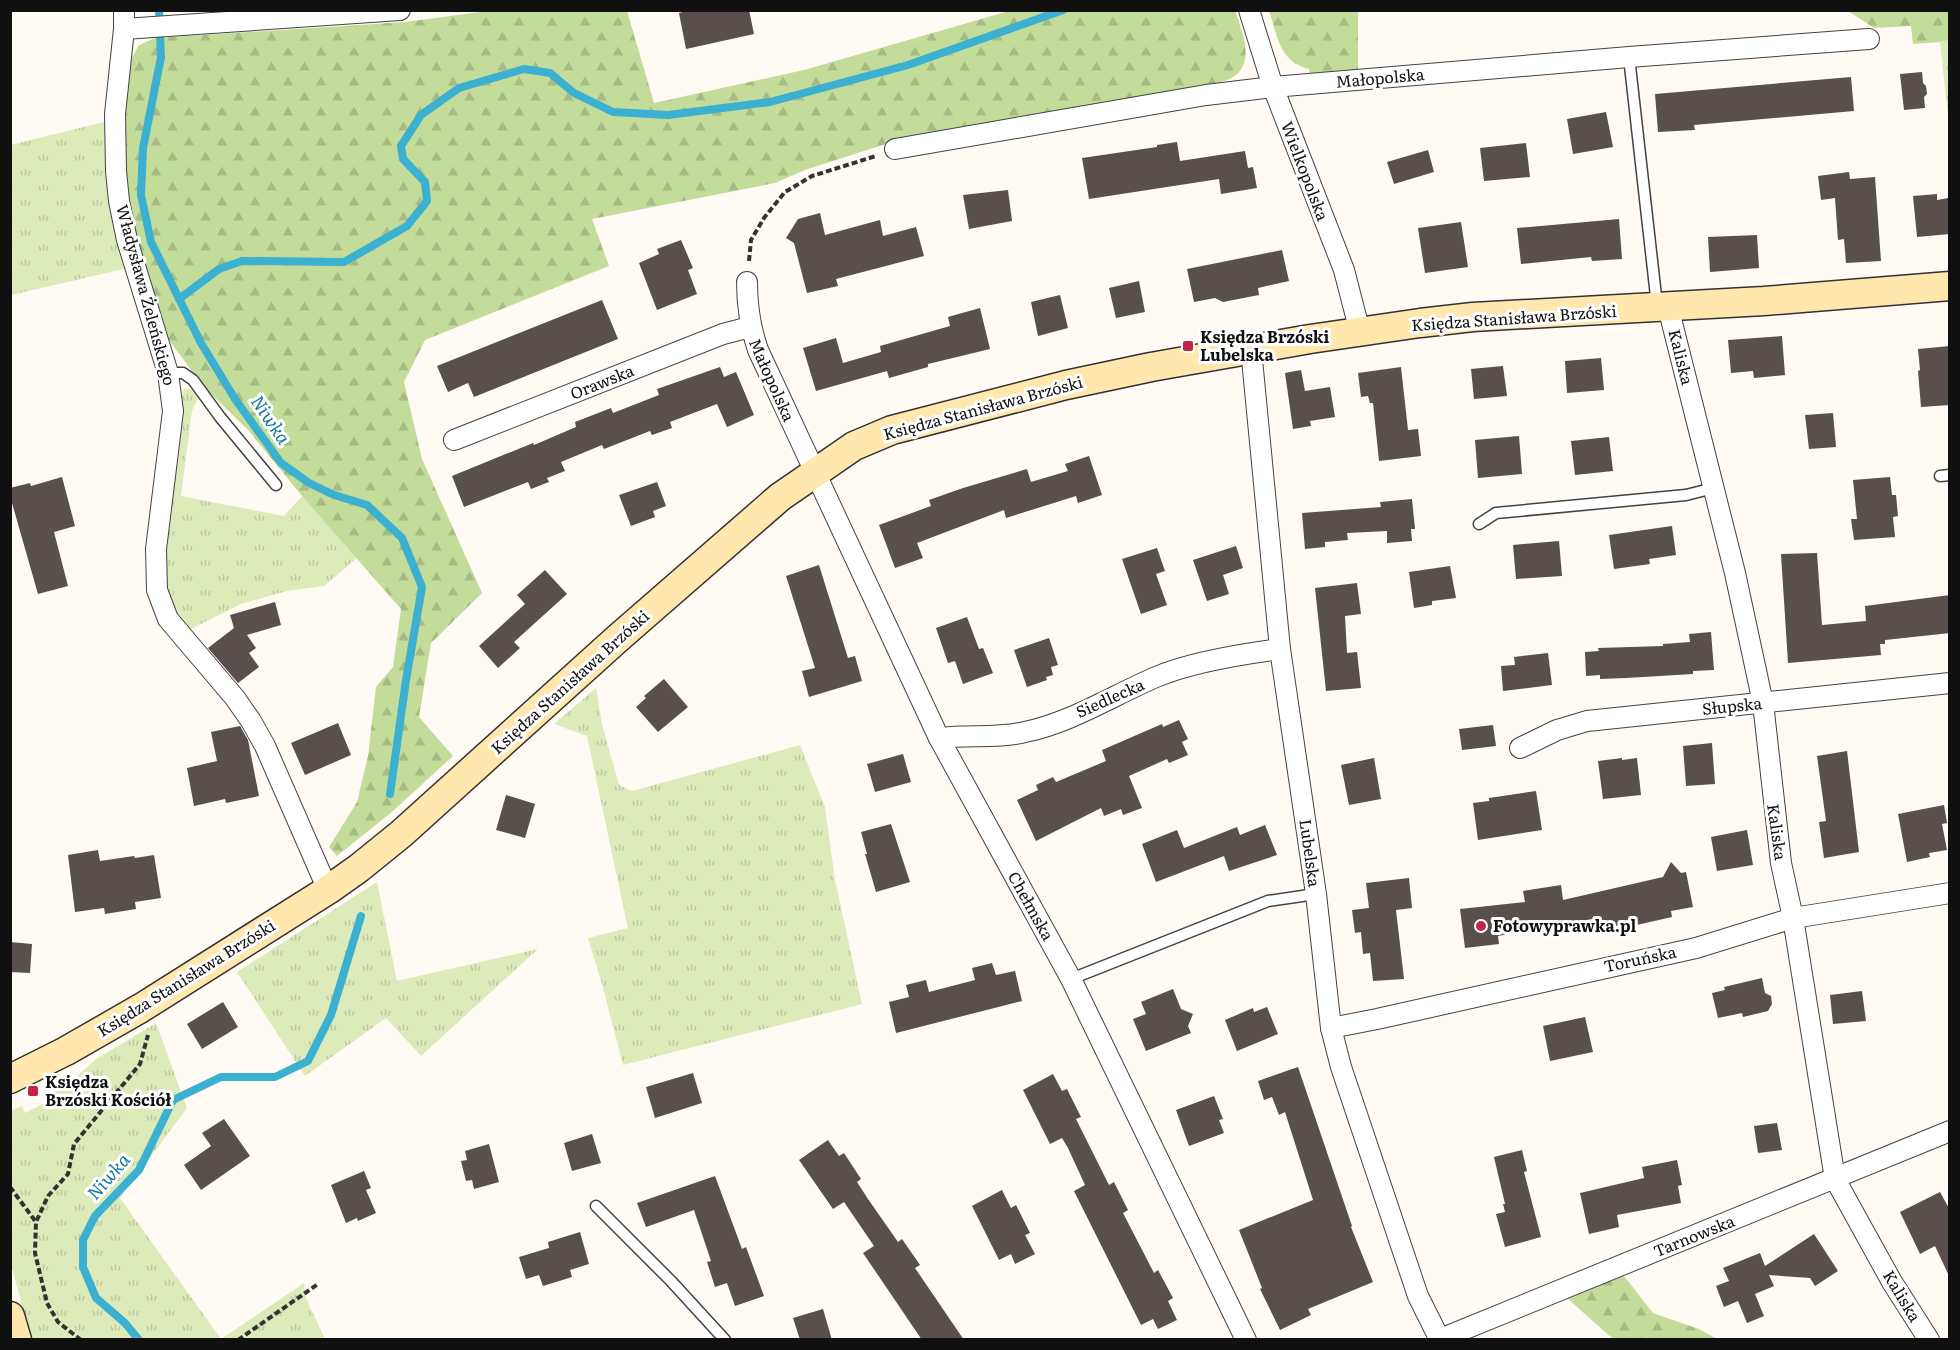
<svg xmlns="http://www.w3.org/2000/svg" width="1960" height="1350" font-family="Literata,serif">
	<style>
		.grass { fill: url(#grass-tufts) }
		.forest { fill: url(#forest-firs) }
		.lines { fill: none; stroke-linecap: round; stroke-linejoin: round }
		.stream { stroke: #3cb0d0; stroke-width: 8 }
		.building { fill: #594f4c }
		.lane-casing { stroke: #434343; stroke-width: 13 }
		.street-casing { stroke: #434343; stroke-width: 22 }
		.secondary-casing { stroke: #323232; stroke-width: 31 }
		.path { stroke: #323232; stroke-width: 4; stroke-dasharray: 6 3; stroke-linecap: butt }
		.lane { stroke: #fff; stroke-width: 10 }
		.street { stroke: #fff; stroke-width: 20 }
		.secondary { stroke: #ffe7ae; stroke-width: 28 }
		.poi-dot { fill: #c42448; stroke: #fff; stroke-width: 2 }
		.labels { text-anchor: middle; stroke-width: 6; stroke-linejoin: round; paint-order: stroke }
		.street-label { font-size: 16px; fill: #101010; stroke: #fff }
		.poi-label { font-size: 16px; font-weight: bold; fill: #101010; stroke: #fff; text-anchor: start }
		.water-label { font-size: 18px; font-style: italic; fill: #157b9f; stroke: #fff }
	</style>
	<defs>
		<pattern id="grass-tufts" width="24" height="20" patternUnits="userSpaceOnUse" patternTransform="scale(1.5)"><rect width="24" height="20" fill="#ddebbb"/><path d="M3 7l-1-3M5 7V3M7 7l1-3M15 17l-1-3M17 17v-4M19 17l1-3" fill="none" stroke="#bdc8a0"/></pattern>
		<pattern id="forest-firs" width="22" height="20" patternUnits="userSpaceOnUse" patternTransform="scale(1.5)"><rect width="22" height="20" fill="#c4dc9a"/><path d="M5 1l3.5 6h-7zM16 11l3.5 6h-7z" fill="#a7bc84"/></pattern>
	</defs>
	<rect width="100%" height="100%" fill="#fffaf3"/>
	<!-- grass -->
	<g class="grass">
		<path d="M1949,40v86l-9,-84z"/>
		<path d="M108,121l20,147 -117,27 -1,-150z"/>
		<path d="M190,388l8,10 -6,13 -11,85 103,20 18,-20 55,62 -33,28 -37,5 -46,13 -54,27 -10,-12 -15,-41 7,-76 14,-112z"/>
		<path d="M596,688l6,36 17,61 13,6 168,-46 25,62 10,73 27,124 -239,61 -21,-81 -14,-46 40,-10 -41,-192 -33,-12z"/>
		<path d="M377,882l20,99 141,-32 -117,107 -35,-38 -81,58 -68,-104z"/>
		<path d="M156,1023l31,85 -67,90 101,141 83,-56 2,15 19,41h-294l-20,-75 -1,-153 12,-5 3,7 20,-10 -3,-8 32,-16 22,-20z"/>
	</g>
	<!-- forest -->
	<g class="forest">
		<path d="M1235,10c6,19 20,49 1,65 -6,5 -20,8 -27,11l-317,56 -87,28 -30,13 -183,36 17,47 -184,74 -21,42 18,77 60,134 -51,50 -12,74 34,39 -60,55 -56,45 -8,-9 28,-45 11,-46 8,-69 17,-20 8,-58 -99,-113 -53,-65 -46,-45 -40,-54 -36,-113 -6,-106 11,-55 7,-13 16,-7 250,-16 83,-11h139l27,92 150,-33 205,-59z"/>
		<path d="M1269,11h89v61l-48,4 -1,-7c-29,-6 -32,-34 -40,-58z"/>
		<path d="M1848,11h101v29l-9,2 -27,2 -2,-18 -37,2z"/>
		<path d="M1624,1276l29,37 46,16 18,10h-104l-46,-41z"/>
	</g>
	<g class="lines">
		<!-- stream -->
		<g class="stream">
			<path d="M159,10l2,47 -18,91 -2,47 10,47 50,101 34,56 46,64 28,20 25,12 33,10 35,33 20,49 -16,93 -16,114"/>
			<path d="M179,299l40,-30 23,-8 102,1 63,-36 20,-25 -2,-19 -22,-23 -2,-13 20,-31 38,-27 65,-19 26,4 24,20 39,19 55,3 102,-13 138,-37 155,-55"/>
			<path d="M139,1340l-14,-17 -29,-25 -13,-31v-27l12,-24 44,-46 34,-70 48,-23h54l33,-16 23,-46 30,-99"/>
		</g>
	</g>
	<!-- building -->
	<g class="building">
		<path d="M690,10h59l5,24 -68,15 -7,-36z"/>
		<path d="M1922,72l1,11 3,3 1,8 -3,3 1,11 -21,2 -4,-36z"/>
		<path d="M1851,77l3,34 -160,14 1,5 -37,2 -3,-38z"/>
		<path d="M1606,112l7,35 -40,7 -6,-35z"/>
		<path d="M1177,142l3,19 65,-10 3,17 5,-1 4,21 -36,6 -2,-15 -130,20 -7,-41 75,-11v-2z"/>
		<path d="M1526,143l4,34 -46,4 -4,-33z"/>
		<path d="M1428,150l6,22 -40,12 -7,-22z"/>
		<path d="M1849,172l1,7 25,-2 6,84 -35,2 -2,-24 -6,1 -3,-42 -14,2 -3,-24z"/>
		<path d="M1008,190l4,31 -43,8 -6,-34z"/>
		<path d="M1937,194v6l11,-2 2,36 -33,3 -4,-41z"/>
		<path d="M820,213l5,22 55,-15 3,16 33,-9 8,29 -88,23 2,7 -31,7 -13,-50 -8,-5 12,-19z"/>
		<path d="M1619,219l3,40 -30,2 -1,-4 -70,7 -4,-36z"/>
		<path d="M1461,222l7,45 -43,6 -7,-45z"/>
		<path d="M1757,235l2,33 -49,4 -2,-35z"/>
		<path d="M681,240l12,28 -5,2 9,24 -40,16 -18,-47 20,-9 -2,-5z"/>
		<path d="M1282,250l7,31 -31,7 1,7 -36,7 -8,-4 -21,4 -7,-33z"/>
		<path d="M1139,281l6,31 -29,6 -7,-30z"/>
		<path d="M1060,295l8,33 -30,8 -7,-34z"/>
		<path d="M602,300l16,39 -144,58 -6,-14 -20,9 -11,-26z"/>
		<path d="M980,308l10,41 -62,15v3l-39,11 -2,-7 -71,20 -13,-43 33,-10 7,25 38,-11 -1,-6 70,-20 -2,-9z"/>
		<path d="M1782,336l3,39 -31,3 -1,-7 -22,2 -3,-33z"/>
		<path d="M1950,346v59l-29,2 -3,-36 2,-1 -2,-21z"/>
		<path d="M1601,358l3,32 -37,3 -2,-32z"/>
		<path d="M1503,366l4,30 -33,3 -3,-30z"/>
		<path d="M720,367l4,10 12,-5 18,43 -27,12 -10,-23 -47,18 2,6 -20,7 -2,-4 -46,18 -2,-4 -41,17 4,9 -18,7 2,4 -18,7 -3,-7 -64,25 -12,-31 81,-33 1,2 42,-18 -1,-5 36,-14 2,5 46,-18 -2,-6z"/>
		<path d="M1401,367l7,63 10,-1 3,27 -42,5 -6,-58h-3l-2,-7 -7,1 -3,-24z"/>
		<path d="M1301,370l4,21 25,-4 5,30 -25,4 1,5 -18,3 -8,-56z"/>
		<path d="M1833,413l3,34 -27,2 -4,-34z"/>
		<path d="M1519,436l3,38 -44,4 -3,-38z"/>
		<path d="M1609,437l4,34 -38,4 -4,-34z"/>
		<path d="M1089,456l13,39 -24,8 -2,-7 -70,22 -2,-8 -87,33 6,15 -28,10 -16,-43 52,-19 -2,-6 34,-12 64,-19 4,13 37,-11 -3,-7z"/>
		<path d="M62,477l13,49 -21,6 14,54 -30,8 -28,-98v-8l20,-5 1,3z"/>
		<path d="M1890,477l2,18h4l2,21 -5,1 2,20 -41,3 -3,-21h6l-4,-39z"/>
		<path d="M657,482l9,24 -13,5 2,6 -24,9 -12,-31z"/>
		<path d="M1412,499l3,30h-4l1,12 -25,2v-12l-40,2 1,7 -23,2v5l-20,2 -3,-36 79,-6 -1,-5z"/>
		<path d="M1672,526l4,29 -27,4 1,5 -36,5 -5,-34z"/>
		<path d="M1559,541l3,35 -46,3 -3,-34z"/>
		<path d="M1236,546l7,22 -20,7 6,19 -22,7 -14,-41z"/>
		<path d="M1157,548l8,23 -9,3 11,31 -26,9 -19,-55z"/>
		<path d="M1817,553l5,72 44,-4 -1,-15 85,-11v38l-65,7v4h-5l1,11 -93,8 -7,-109z"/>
		<path d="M819,565l29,93 7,-2 7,25 -53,16 -7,-26 13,-3 -29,-92z"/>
		<path d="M1450,566l6,32 -24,3v4l-18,3 -5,-36z"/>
		<path d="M545,570l22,24 -53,48 6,6 -22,20 -19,-22 46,-42 -8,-9z"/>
		<path d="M1357,583l4,31 -16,2 2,37 10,-1 4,36 -35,3 -11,-103z"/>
		<path d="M275,602l6,23 -34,10 9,13 -7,5 10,14 -21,16 -30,-35 26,-20 -4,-13z"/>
		<path d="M967,617l12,32 4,-1 10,25 -30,11 -8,-23 -7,2 -12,-35z"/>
		<path d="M1711,632l3,38 -21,1v3l-67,4 -26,1v-4l-14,1 -1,-24 14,-1 -1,-3 65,-2v-2l27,-2 -1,-8z"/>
		<path d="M1049,638l9,27 -7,2 2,8 -7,2 1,3 -20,7 -13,-37z"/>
		<path d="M1548,653l4,32 -49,6 -2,-25 14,-1 -1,-8z"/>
		<path d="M664,679l24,28 -30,25 -22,-25 10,-9 -2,-2z"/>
		<path d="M1179,720l9,19 -6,3 6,13 -19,8 -2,-4 -38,17 13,32 -19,7 -2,-6 -17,7 -3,-8 -65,33 -19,-41 21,-10 -2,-5 17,-8 3,5 50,-21 -4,-11 60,-26 1,3z"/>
		<path d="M338,723l13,32 -46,20 -14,-32z"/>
		<path d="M1493,725l3,21 -34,4 -3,-21z"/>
		<path d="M240,726l8,14 11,56 -33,7 -1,-4 -31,7 -7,-38 30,-7 -6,-29z"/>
		<path d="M1712,743l3,41 -29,2 -3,-40z"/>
		<path d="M1847,751l12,101 -35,6 -5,-36 7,-1 -9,-65z"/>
		<path d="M903,754l8,28 -36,10 -8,-28z"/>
		<path d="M1374,758l7,41 -32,6 -8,-40z"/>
		<path d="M1622,758v2l15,-2 4,37 -38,4 -5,-38z"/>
		<path d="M1536,791l6,39 -64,10 -5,-37 16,-2v-3z"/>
		<path d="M506,795l29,9 -10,34 -29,-8z"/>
		<path d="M1944,805l3,18 -5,1 5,26 -18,3 1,4 -23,5 -9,-48z"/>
		<path d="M891,824l19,58 -34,10 -11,-38h2l-6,-22z"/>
		<path d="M1265,825l12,30 -48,16 -5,-15 -68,26 -14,-38 35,-14 7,18 53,-21 3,8z"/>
		<path d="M1747,830l6,35 -36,6 -6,-34z"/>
		<path d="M98,850l2,11 34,-5 1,2 19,-3 7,43 -26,4 1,7 -31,5 -1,-6 -29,4 -7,-57z"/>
		<path d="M1671,862l10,11 5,-1 7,35 -22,4 1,6 -71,16 -3,-15 -100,18 1,8 -34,4 -5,-39 65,-7 -2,-11 38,-6 2,15 100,-23z"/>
		<path d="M1409,878l3,30 -16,2 8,69 -31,2 -3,-28 -7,1 -2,-22 -6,1 -3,-23 17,-2 -3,-25z"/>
		<path d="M10,942l22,2 -2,29 -20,-1z"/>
		<path d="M992,963l4,12 19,-4 7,30 -126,32 -7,-31 20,-5 -3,-12 20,-5 3,12 46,-12 -3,-12z"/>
		<path d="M1762,978l3,15 6,3 1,8 -4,7 -25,6 -1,-4 -24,5 -6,-25 13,-3 -1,-3z"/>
		<path d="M1173,989l8,20 12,5 -5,12 3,7 -45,18 -13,-32 13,-5 -5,-12z"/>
		<path d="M1862,991l4,30 -33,3 -3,-29z"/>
		<path d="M223,1002l15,25 -36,22 -15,-25z"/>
		<path d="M1267,1007l11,27 -41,17 -12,-31 28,-12 1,4z"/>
		<path d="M1585,1017l8,35 -43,9 -7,-35z"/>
		<path d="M1298,1067l54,159 -1,1 22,55 -65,27 3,6 -31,15 -20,-41 2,-1 -23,-58 74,-30 -28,-88 -6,3 -7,-18 -8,3 -6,-19z"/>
		<path d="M693,1073l9,30 -47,15 -9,-31z"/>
		<path d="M1053,1074l9,17 5,-2 14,28 -5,2 33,66 5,-3 14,28 -5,3 31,60 4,-3 15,28 -5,3 9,19 -19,9 -5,-10 -12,6 -67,-134 11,-6 -17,-37 -6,-10 -12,6 -27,-54z"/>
		<path d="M1214,1096l9,23 -4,1 5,13 -35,13 -13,-36z"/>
		<path d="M224,1119l26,37 -49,34 -17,-25 27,-19 -9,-13z"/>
		<path d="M1777,1123l5,27 -24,3 -4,-27z"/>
		<path d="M592,1134l9,29 -29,8 -8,-28z"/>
		<path d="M828,1140l11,16 5,-3 17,26 -4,3 11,17 30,43 4,-3 18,26 -5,3 49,72h-42l-59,-87 11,-7 -30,-44 -11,7 -34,-49z"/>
		<path d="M489,1144l10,38 -25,7 -2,-9 -6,1 -5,-20 6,-1 -2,-9z"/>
		<path d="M1522,1150l5,21 -3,1 17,65 -36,10 -9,-33 9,-2 -2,-8h2l-11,-47z"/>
		<path d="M1677,1160l5,25 -4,1 3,17 -64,12 2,12 -30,7 -9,-41 64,-15 -2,-11z"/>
		<path d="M364,1171l7,17 -5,2 10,23 -18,8 -1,-3 -11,5 -15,-38z"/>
		<path d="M715,1176l27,73 4,-2 18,49 -29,10 -8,-23 -12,4 -8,-25 4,-1 -17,-51 -48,17 -9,-24z"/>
		<path d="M1002,1190l9,18 5,-3 14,28 -5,2 10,19 -20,10 -4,-10 -12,6 -27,-54z"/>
		<path d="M1940,1192l10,18v68l-15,-32 -15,8 -20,-42z"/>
		<path d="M580,1232l9,32 -19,6 2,7 -29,9 -4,-11 -13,4 -7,-22 30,-9 -1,-6z"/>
		<path d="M1814,1234l24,37 -23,15 -5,-8 -41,-3 5,11 -19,8 9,22 -17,7 -9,-22 -14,6 -8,-21 13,-5 -6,-13 37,-15 5,13z"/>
		<path d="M823,1309l9,31h-32l-7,-22z"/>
	</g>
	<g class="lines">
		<!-- lane casing -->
		<g class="lane-casing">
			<g id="lane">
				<path d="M1629,57l28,248"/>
				<path d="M168,373h15l10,7 27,37 56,68"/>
				<path d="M1940,476l10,-1"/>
				<path d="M1479,524l17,-11 190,-18 28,-7"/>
				<path d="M1071,979l197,-78 48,-7"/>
				<path d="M596,1206l75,75 54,59"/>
			</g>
		</g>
		<!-- street casing -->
		<g class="street-casing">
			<g id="street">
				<path d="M124,10v19l-9,85 1,57 3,30 8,39 41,133 5,38 -17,138 1,41 11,29 67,79 16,23 14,25 63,144"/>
				<path d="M1249,10l24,77 71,183 16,62"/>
				<path d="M124,29l276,-19"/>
				<path d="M895,149l311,-54 67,-8 356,-30 240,-18"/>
				<path d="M747,282c0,25 3,45 11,68l181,388 132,241 175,361"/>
				<path d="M1668,307l67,266 28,130 18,160 12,55 42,261 57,103 37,58"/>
				<path d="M1251,349l29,300 36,245 15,134 10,39 77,229 22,44"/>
				<path d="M454,440l269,-106 27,-7"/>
				<path d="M939,738c29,-4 58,1 86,-6 45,-9 89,-37 131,-55 35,-15 86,-23 124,-28"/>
				<path d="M1520,748l37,-18 30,-9 363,-38"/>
				<path d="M1331,1028l46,-9 319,-71 97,-30 157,-25"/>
				<path d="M1438,1340l512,-209"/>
			</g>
		</g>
		<!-- secondary casing -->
		<g class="secondary-casing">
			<g id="secondary">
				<path d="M10,1079l56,-28 75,-43 187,-118 31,-22 42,-34 216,-195 163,-142 74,-51 38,-16 174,-45 85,-18 159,-28 110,-16 53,-6 291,-16 186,-15"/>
				<path d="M10,1316l7,24"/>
			</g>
		</g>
		<!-- path -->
		<g class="path">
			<path d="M749,261l2,-21 13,-22 21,-26 27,-16 64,-20"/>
			<path d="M10,1187l26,35"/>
			<path d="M81,1340l-23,-18 -11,-19 -12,-50 1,-31 12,-26 20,-22 6,-30 66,-80 8,-29"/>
			<path d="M238,1340l80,-56"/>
		</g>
		<!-- lane -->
		<use href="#lane" class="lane"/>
		<!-- street -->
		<use href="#street" class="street"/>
		<!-- secondary -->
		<use href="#secondary" class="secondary"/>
	</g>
	<!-- markers -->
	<g class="poi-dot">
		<rect x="1182" y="340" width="12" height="12" rx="3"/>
		<circle cx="1481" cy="926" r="6"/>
		<rect x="27" y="1085" width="12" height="12" rx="3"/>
	</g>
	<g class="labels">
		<!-- street labels -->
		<g class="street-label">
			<text transform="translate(1380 78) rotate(-5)" y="6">Małopolska</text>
			<text transform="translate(1305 171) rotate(69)" y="6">Wielkopolska</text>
			<text transform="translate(146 295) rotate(75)" y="6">Władysława Żeleńskiego</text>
			<text transform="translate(1514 318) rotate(-4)" y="6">Księdza Stanisława Brzóski</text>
			<text transform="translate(1681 357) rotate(76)" y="6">Kaliska</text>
			<text transform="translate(772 380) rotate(66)" y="6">Małopolska</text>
			<text transform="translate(602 382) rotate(-22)" y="6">Orawska</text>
			<text transform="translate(983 408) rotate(-15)" y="6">Księdza Stanisława Brzóski</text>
			<text transform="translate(570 682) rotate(-42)" y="6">Księdza Stanisława Brzóski</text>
			<text transform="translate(1110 698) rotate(-24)" y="6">Siedlecka</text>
			<text transform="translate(1732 706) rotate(-6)" y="6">Słupska</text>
			<text transform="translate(1777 832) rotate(82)" y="6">Kaliska</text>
			<text transform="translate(1310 853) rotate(82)" y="6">Lubelska</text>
			<text transform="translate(1031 906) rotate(61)" y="6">Chełmska</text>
			<text transform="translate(1640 959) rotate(-12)" y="6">Toruńska</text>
			<text transform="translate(186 978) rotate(-32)" y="6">Księdza Stanisława Brzóski</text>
			<text transform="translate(1694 1236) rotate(-22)" y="6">Tarnowska</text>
			<text transform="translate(1902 1296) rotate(59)" y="6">Kaliska</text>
		</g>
		<!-- poi labels -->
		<g class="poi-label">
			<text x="1200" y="343">Księdza Brzóski<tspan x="1200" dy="18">Lubelska</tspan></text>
			<text x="1493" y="932">Fotowyprawka.pl</text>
			<text x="45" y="1088">Księdza<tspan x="45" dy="18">Brzóski Kościół</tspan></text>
		</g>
		<!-- water labels -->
		<g class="water-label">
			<text transform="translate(270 420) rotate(56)" y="6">Niwka</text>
			<text transform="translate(109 1177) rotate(-49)" y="6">Niwka</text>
		</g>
	</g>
	<!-- border -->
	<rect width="1960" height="1350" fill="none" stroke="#101010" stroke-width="24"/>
</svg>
